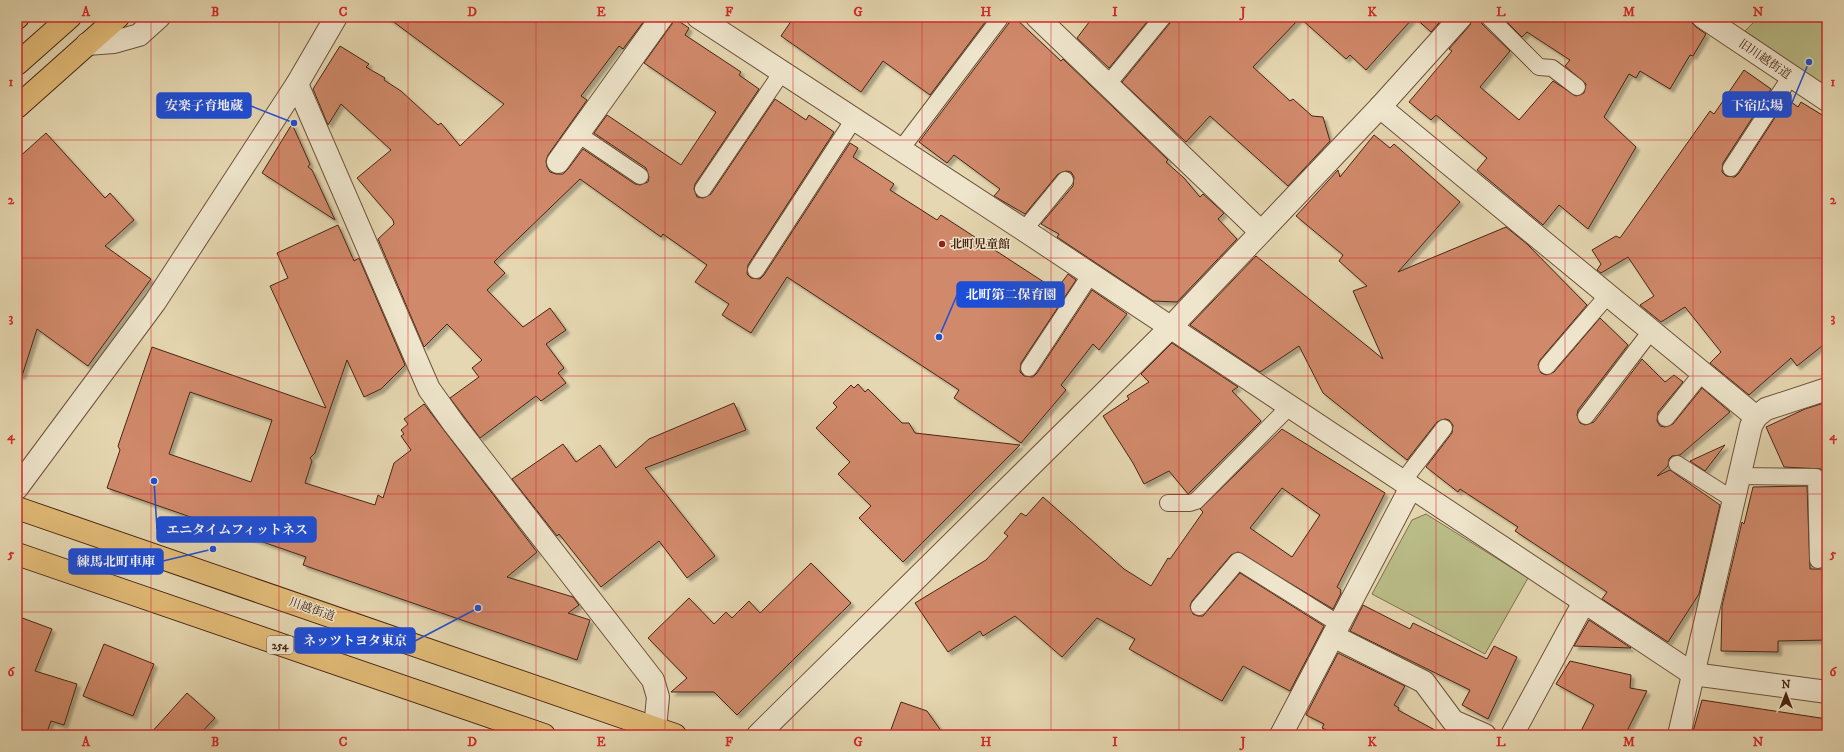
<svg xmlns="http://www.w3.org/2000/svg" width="1844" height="752" font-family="'IM FELL DW Pica','Noto Serif JP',serif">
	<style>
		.green { fill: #babd88; stroke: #81714d }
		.building { fill: #d0896b; stroke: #482512; fill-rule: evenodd; filter: url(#shadow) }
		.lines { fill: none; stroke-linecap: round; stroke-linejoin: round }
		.lane-casing { stroke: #6f523a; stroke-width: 18 }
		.street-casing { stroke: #6f523a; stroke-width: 24 }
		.primary-casing { stroke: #482512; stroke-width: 24 }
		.highway-casing { stroke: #482512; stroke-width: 24 }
		.lane { stroke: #eee5cc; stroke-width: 16 }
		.street { stroke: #eee5cc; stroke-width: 22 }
		.primary { stroke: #e2bc78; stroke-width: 22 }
		.highway { stroke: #e2bc78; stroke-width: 22 }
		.grid { fill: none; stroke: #d62828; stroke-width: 1; stroke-opacity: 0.55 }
		.poi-dot { fill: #8f2418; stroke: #eee5cc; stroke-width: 1.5 }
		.labels { text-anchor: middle; stroke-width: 3; stroke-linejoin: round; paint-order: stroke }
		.shield { fill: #eee5cc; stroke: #7a5f4a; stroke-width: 1 }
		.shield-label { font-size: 11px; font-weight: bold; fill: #482512 }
		.street-label { font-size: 12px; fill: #482512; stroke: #eee5cc }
		.poi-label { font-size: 12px; font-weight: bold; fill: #482512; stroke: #eee5cc; text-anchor: start }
		.leader { fill: none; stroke: #1d4ed8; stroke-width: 1.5 }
		.callout-dot { fill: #1d4ed8; stroke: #eee5cc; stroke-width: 1.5 }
		.callout { fill: #1d4ed8; stroke: #1d4ed8; stroke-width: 1.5 }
		.callout-label { font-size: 13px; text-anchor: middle; font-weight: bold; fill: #fff }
		.neatline { fill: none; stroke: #d62828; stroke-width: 1.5 }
		.grid-label { font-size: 13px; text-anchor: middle; font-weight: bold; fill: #d62828 }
	</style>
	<defs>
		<filter id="shadow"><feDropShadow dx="3.5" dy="3.5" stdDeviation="1" flood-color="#0004"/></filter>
	</defs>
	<rect width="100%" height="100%" fill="#e5d7b1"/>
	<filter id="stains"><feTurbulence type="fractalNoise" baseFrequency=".005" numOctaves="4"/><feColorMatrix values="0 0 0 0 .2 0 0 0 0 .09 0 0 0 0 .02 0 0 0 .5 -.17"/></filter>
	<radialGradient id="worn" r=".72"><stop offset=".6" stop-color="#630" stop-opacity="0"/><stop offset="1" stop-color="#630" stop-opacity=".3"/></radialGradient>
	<!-- green -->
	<g class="green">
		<path d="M1759,17h60l8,20v51l-82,-57z"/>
		<path d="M1426,514l102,64 -43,76 -113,-60 40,-74z"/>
	</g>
	<!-- building -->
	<g class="building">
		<path d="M387,17h260l-24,32 -4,-3 -38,50 6,4 -39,55 -2,6 1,6 3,5 6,2h7l5,-5 15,-20 52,35 5,1 8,-3 1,-5 -3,-9 -52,-35 13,-18 74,50 35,-53 -72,-49 28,-39 2,-6 15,10 -4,7 56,37 -2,3 20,14 -64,95 -1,5 3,8 6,1 8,-4 64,-95 31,21 3,-5 25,17 -86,133 -1,9 4,4 9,1 4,-4 86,-132 8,5 -5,9 41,27 -4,6 47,30 4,-5 115,75 12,-16 8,6 -55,83 -1,9 4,4 9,1 4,-4 55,-83 35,24 -28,36 -6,-6 -32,41 5,5 -45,53 -67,-45 5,-8 -172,-113 -36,56 -29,-18 7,-11 -34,-22 12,-17 -44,-31 -2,3 -81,-58 -86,83 11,11 -18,17 36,37 27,-19 16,22 -20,14 18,24 -6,5 8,10 -25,18 -5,-5 -56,42 -30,-40 29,-21 -7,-9 10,-8 -35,-36 -23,23 -46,-108 16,-15 -1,-4 -36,-42 34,-28 -50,-46 -13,21 -15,-36 27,-43 29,18 -3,3 19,11 -1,2 17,11 37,34 3,-2 19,23 44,-42z"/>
		<path d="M794,17h195l-59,78 -47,-34 -22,31 -80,-56z"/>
		<path d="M1010,17h4l47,44 2,-2 105,101 -2,2 18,16 16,19 3,-3 21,19 -6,6 19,20 -60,63 -24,-1 -96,-64 2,-3 -18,-10 32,-38 1,-9 -3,-5 -5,-1 -8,3 -33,40 -31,-18 6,-7 -46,-34 -7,8 -28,-21 90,-119z"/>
		<path d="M1093,17h58l-42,51 -32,-30z"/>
		<path d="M1172,17h272l-13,15 -17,-15 -48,53 -16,-15 -4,4 -46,-41 -47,49 37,34 3,-2 19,17 11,1 7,24 -42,45 -78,-70 -24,26 -64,-60 48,-59z"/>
		<path d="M1473,17h7l2,7 28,27 -30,36 39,33 34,-39 23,15 8,-3 2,-9 -21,-18 5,-6 -43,-28 -5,5 -20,-20h189l1,6 4,4 10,7 -13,22 -3,-1 -20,34 -30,-18 -4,7 -7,-4 -25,43 32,30 -48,82 -29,-24 -16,20 -66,-55 10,-12 -51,-43 -5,5 -22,-18 43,-51 -3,-2 21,-24z"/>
		<path d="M1744,70l27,19 -48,74 -1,9 4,4 9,1 4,-4 48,-74 11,8 3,-5 26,16v224l-30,24 -6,-8 -42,37 -39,-32 11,-11 -36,-45 -24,15 -21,-17 14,-9 -26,-39 -27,16 -4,-3 4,-6 -9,-14 24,-14 4,2 90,-127 4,3z"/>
		<path d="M292,124l18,40 -2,3 4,3 23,50 -73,-47z"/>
		<path d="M46,133l59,65 5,-5 24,27 -29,26 46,33 -63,87 -51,-37 -15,47 -5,-1v-216z"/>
		<path d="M1374,135l16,13 4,-4 66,58 -62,70 108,-45 21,17 60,61 -47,55 -2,5 3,8 5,2 8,-3 46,-54 28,27 -50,65 -1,5 3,8 5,2 9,-3 48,-63 23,23 9,-7 9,7 -25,30 -1,9 3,5 5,1 8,-3 29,-36 28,24 -50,43 -8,1 -3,3 -1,7 -11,10 13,-6 50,35 -21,89 -31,48 -66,-43 5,-7 -92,-61 3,-4 -58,-38 -2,3 -32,-25 26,-34 1,-8 -4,-5 -4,-1 -8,3 -30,38 -84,-67 -24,-47 -39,26 -70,-47 66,-69 127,103 -30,-68 14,-5 -28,-25 4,-6 -47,-39 42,-46 2,7z"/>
		<path d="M338,225l16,36 5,-3 46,107 -24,24 -17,8 -17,-37 -32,93 -5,5 2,3 -7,22 70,22 3,-10 5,3 11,-35 17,-13 -10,-14 3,-2 -3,-4 7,-6 -4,-5 20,-15 113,148 -30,25 66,20 6,8 -11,8 22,7 -13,40 -274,-95 3,-8 -199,-69 13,-38 -2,-4 34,-99 174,61 -56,-122 18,-8 -11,-25zM190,392l82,28 -21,62 -82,-28z"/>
		<path d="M1172,343l66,44 -6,4 29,30 -73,73 -19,-23 -25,13 -11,-21 -30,-47 26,-17 -2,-3 22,-14 -8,-8z"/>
		<path d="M858,384l7,8 3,-3 34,34h7l6,10 105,12 -117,117 -44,-44 12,-12 -33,-32 12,-12 -34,-34 21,-21 -4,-4 18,-18 3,3z"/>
		<path d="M1827,402v92l-2,-18 -4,-7 -37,-2 -18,-40 39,-18z"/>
		<path d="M734,403l12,27 -101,38 70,88 -28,22 -28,-37 -58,46 -42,-53 -2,2 -45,-57 51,-35 13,18 24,-17 16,23 33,-29z"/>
		<path d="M1282,429l103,64 -48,94 4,3 -1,2 1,1 -8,16 -95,-57 -7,3 -39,46 -2,5 3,8 5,2h5l37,-43 84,53 -34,65 -47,-25 -21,35 -93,-52 6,-10 -38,-21 -35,39 -47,-41 -32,20 -3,-5 -32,21 -33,-49 71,-43 22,-24 -4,-3 17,-20 5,3 17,-19 81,72 27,17 17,-28 2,1 33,-47 -3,-3zM1282,488l38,27 -28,42 -42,-29z"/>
		<path d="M1725,445l-20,26 -15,-10z"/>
		<path d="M1807,486l3,83h17v71l-49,1v11l-57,-1 1,-45 20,-84 2,2 9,-37z"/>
		<path d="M811,563l40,40 -114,112 -23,-23h-43l16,-14 -39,-40 41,-40 25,26 12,-12 6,6 17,-17 11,12z"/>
		<path d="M1363,605l47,24 3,-6 74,36 7,-13 23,11 -29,62 -26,-14 8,-15 -120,-59z"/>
		<path d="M17,616l35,13 -17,42 42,13 -13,41 -13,-4 -5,14h-29z"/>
		<path d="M1589,620l42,28 -57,-2z"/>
		<path d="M104,644l50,20 -21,52 -50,-20z"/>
		<path d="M1338,653l67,33 -11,19 5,3 -1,2 46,25h-108l-14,-7 2,-4 -18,-9z"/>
		<path d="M1570,661l61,14 -1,13 17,3 -22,44h-46l15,-30 -38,-21z"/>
		<path d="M187,693l28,25 -16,17h-50z"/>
		<path d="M1702,700l125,19v16h-135z"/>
		<path d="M901,702l26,9 17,24h-55z"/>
	</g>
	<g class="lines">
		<!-- lane casing -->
		<g class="lane-casing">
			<g id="lane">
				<path d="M1489,17l50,50 13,1 25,19"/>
				<path d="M1108,84l55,-67"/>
				<path d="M578,134l62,42"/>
				<path d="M901,149l100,-132"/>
				<path d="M1731,168l60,-92"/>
				<path d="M703,189l79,-117"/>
				<path d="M1024,230l41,-50"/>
				<path d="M756,270l98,-151"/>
				<path d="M1547,366l61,-71"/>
				<path d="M1029,368l62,-94"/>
				<path d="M1586,416l65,-85"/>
				<path d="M1666,418l36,-45"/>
				<path d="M1677,464l57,36"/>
				<path d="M1740,476l76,1 2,83"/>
				<path d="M1403,481l41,-53"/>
				<path d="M1168,503h22l6,-2 93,-94"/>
				<path d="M1199,607l39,-46 101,63"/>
			</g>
		</g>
		<!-- street casing -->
		<g class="street-casing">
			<g id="street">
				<path d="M698,17l326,213 669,444 134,18"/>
				<path d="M1037,17l224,215"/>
				<path d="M1703,17l124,83"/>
				<path d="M87,44l27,-2 25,-7 20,-18"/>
				<path d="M297,84l132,305 25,35 199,256 5,17 -3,31"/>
				<path d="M1380,107l376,310"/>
				<path d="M558,162l104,-145"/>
				<path d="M17,488l138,-186 142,-218 39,-67"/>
				<path d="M1333,636l91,46 29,39 32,14"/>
				<path d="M758,735l413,-408 209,-220 81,-90"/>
				<path d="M1281,735l130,-248"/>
				<path d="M1512,735l72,-133"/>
				<path d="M1679,735l72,-309 5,-9 10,-8 61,-20"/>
			</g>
		</g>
		<!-- primary casing -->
		<g class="primary-casing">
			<g id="primary">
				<path d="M17,18l1,-1"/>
				<path d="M17,64l53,-47"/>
				<path d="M17,107l101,-90"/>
			</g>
		</g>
		<!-- highway casing -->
		<g class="highway-casing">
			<g id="highway">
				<path d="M17,508l658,227"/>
				<path d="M17,554l527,181"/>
			</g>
		</g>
		<!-- lane -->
		<use href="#lane" class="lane"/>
		<!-- street -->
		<use href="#street" class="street"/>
		<!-- primary -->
		<use href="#primary" class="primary"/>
		<!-- highway -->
		<use href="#highway" class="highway"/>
	</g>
	<!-- grid -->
	<path class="grid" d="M151,17v718M279,17v718M408,17v718M536,17v718M665,17v718M793,17v718M922,17v718M1051,17v718M1179,17v718M1308,17v718M1436,17v718M1565,17v718M1693,17v718M17,140h1810M17,258h1810M17,376h1810M17,494h1810M17,612h1810"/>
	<!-- markers -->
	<circle class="poi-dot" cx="942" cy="244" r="4"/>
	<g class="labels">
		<!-- shield labels -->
		<rect class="shield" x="267" y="636" width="26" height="18" rx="3"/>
		<g class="shield-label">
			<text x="280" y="649">254</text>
		</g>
		<!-- street labels -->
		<g class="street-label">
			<text transform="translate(1765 59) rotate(34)" y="4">旧川越街道</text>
			<text transform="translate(312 609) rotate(19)" y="4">川越街道</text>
		</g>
		<!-- poi labels -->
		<g class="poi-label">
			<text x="950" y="248">北町児童館</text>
		</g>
	</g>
	<!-- callouts -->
	<path class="leader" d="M1809 62L1791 105M294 123L251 106M939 337L957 295M154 481L157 529M213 549L163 561M478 608L415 641"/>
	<g class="callout-dot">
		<circle cx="1809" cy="62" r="4"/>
		<circle cx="294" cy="123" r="4"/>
		<circle cx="939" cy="337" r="4"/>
		<circle cx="154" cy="481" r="4"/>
		<circle cx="213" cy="549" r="4"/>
		<circle cx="478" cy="608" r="4"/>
	</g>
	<g class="callout">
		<rect x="1723" y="92" width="68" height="25" rx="4"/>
		<rect x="157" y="93" width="94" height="25" rx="4"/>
		<rect x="957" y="282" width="107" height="25" rx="4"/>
		<rect x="157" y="517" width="159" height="25" rx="4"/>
		<rect x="69" y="549" width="94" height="25" rx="4"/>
		<rect x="295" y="628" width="120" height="25" rx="4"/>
	</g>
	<g class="callout-label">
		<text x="1757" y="110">下宿広場</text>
		<text x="204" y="110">安楽子育地蔵</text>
		<text x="1011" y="299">北町第二保育園</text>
		<text x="237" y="534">エニタイムフィットネス</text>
		<text x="116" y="566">練馬北町車庫</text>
		<text x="355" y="645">ネッツトヨタ東京</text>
	</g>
	<!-- margin -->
	<rect width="1844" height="752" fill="none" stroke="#e5d7b1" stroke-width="44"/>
	<!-- north arrow -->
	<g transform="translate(1786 694)" stroke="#eee5cc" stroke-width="3" paint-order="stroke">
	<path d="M0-3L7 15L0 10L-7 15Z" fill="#482512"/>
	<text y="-6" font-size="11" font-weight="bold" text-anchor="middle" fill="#482512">N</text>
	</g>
	<rect x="22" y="22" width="1800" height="708" class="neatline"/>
	<g class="grid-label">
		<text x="86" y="16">A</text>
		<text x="215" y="16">B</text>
		<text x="343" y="16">C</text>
		<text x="472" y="16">D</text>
		<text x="601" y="16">E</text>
		<text x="729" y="16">F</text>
		<text x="858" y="16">G</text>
		<text x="986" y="16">H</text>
		<text x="1115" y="16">I</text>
		<text x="1243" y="16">J</text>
		<text x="1372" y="16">K</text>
		<text x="1501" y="16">L</text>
		<text x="1629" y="16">M</text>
		<text x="1758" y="16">N</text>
		<text x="11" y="86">1</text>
		<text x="1833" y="86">1</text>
		<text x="11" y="204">2</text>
		<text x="1833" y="204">2</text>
		<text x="11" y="322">3</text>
		<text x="1833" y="322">3</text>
		<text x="11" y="440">4</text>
		<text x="1833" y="440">4</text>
		<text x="11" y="558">5</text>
		<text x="1833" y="558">5</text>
		<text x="11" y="676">6</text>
		<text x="1833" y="676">6</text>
		<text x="86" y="746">A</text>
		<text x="215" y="746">B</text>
		<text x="343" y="746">C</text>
		<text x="472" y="746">D</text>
		<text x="601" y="746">E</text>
		<text x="729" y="746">F</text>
		<text x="858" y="746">G</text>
		<text x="986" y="746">H</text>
		<text x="1115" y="746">I</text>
		<text x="1243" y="746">J</text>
		<text x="1372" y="746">K</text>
		<text x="1501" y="746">L</text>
		<text x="1629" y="746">M</text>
		<text x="1758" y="746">N</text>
	</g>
	<rect width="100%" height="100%" filter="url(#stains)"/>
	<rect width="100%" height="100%" fill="url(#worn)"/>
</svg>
